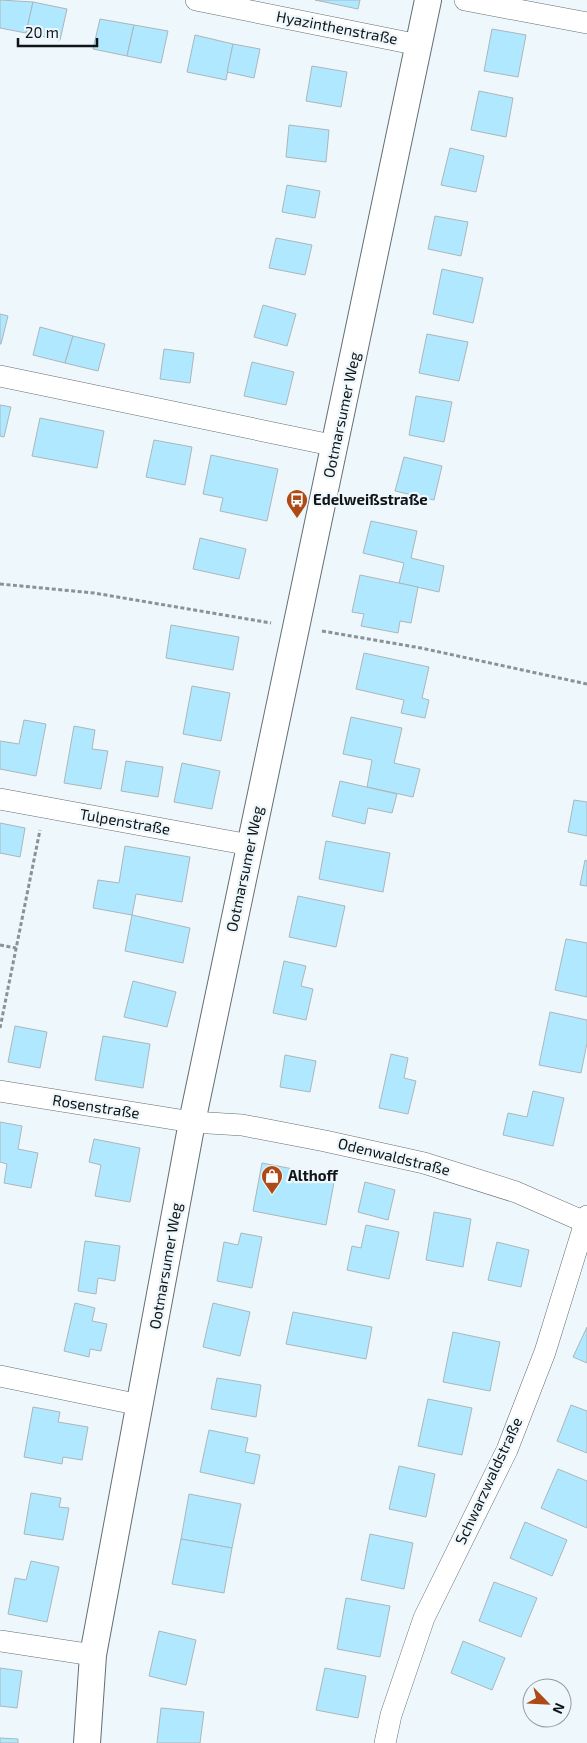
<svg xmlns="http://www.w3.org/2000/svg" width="587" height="1743" font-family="'Exo 2',sans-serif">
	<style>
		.building { fill: #b0e9ff; stroke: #acb6ba }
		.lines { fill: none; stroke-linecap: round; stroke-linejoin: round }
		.minor-casing { stroke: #656e71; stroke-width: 22 }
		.tertiary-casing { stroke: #656e71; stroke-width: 28 }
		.path { stroke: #8b9295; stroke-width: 3; stroke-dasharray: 4 2.5; stroke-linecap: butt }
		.minor { stroke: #fff; stroke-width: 21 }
		.tertiary { stroke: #fff; stroke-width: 26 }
		.labels { text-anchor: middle; stroke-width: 4.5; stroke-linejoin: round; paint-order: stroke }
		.street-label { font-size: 15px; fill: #111416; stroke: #edf7fc }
		.poi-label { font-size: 15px; font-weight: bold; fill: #111416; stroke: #edf7fc; text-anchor: start }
	</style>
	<rect width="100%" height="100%" fill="#edf7fc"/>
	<!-- building -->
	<g class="building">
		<path d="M0,0l33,2 -7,31 -26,-5z"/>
		<path d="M315,0h45l-2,9z"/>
		<path d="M33,2l34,7 -7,31 -34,-7z"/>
		<path d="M100,19l34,6 -7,31 -34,-7z"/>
		<path d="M134,25l34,6 -7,32 -34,-7z"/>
		<path d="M492,29l34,6 -8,42 -34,-6z"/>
		<path d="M195,35l38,9 -7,36 -39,-8z"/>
		<path d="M233,44l27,5 -6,29 -27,-6z"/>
		<path d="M312,66l35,6 -6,35 -35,-6z"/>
		<path d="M479,91l34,7 -7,39 -35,-7z"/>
		<path d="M289,125l40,5 -3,32 -40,-5z"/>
		<path d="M450,148l34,8 -8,36 -35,-7z"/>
		<path d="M287,185l33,6 -5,27 -33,-6z"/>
		<path d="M435,216l33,6 -7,34 -33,-7z"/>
		<path d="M276,238l36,7 -7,30 -36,-7z"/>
		<path d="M442,269l41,9 -10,45 -40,-9z"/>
		<path d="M263,305l33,9 -9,32 -33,-9z"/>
		<path d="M0,314l8,2 -7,28h-1z"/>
		<path d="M40,327l33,9 -8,27 -32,-8z"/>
		<path d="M427,334l41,8 -9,39 -40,-8z"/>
		<path d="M73,336l32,8 -7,27 -33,-8z"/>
		<path d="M164,349l30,4 -4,30 -30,-4z"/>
		<path d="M252,362l42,10 -8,33 -42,-9z"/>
		<path d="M416,396l36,6 -8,40 -35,-7z"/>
		<path d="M0,405l11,2 -7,30 -4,-1z"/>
		<path d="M40,418l64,13 -7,37 -65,-12z"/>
		<path d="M154,440l38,7 -7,38 -39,-8z"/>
		<path d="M211,455l67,14 -11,52 -47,-10 3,-13 -20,-4z"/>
		<path d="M404,457l38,9 -8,34 -39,-9z"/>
		<path d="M371,521l46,10 -6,27 33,8 -5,26 -40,-9 5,-20 -41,-10z"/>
		<path d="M200,538l46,11 -7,30 -46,-10z"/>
		<path d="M360,575l58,12 -7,36 -11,-2 -2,12 -37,-7 3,-12 -12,-2z"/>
		<path d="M171,625l68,12 -6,33 -67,-12z"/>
		<path d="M364,653l65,14 -7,31 7,2 -4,18 -24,-5 3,-13 -48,-11z"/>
		<path d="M192,686l38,7 -9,48 -38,-7z"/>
		<path d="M351,717l51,11 -8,35 26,6 -7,28 -46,-10 5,-27 -29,-6z"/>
		<path d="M24,720l22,4 -10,52 -36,-7v-28l19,3z"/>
		<path d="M74,726l21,4 -3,19 16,2 -7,38 -37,-6z"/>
		<path d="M126,761l37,6 -5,30 -37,-6z"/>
		<path d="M182,763l38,8 -8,38 -38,-7z"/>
		<path d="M340,781l57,13 -5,19 -24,-5 -3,16 -33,-8z"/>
		<path d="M574,800l13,2v34l-19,-4z"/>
		<path d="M0,823l25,5 -5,29 -20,-4z"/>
		<path d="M326,841l64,12 -7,39 -64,-13z"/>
		<path d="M125,846l65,11 -8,45 -46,-8 -4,21 -39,-7 5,-28 21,3z"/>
		<path d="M585,860l2,1v25l-7,-1z"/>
		<path d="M298,896l47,10 -9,41 -47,-10z"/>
		<path d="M132,915l58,13 -7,35 -58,-12z"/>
		<path d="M566,939l21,4v54l-32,-7z"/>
		<path d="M284,961l22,5 -5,20 12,3 -7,31 -33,-7z"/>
		<path d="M133,981l43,11 -9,35 -43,-10z"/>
		<path d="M550,1012l37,8v23l-6,30 -42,-8z"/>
		<path d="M15,1026l32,6 -7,36 -32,-6z"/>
		<path d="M103,1036l47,8 -7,44 -48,-8z"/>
		<path d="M391,1054l17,4 -4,20 12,3 -8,33 -29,-6z"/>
		<path d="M285,1055l31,6 -6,31 -30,-5z"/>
		<path d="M533,1091l31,7 -11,48 -50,-11 5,-22 19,4z"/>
		<path d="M0,1122l22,4 -4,23 20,4 -7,35 -27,-5 3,-19 -7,-2z"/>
		<path d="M94,1139l46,9 -10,54 -35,-6 6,-31 -12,-3z"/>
		<path d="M262,1163l73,14 -9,48 -73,-14z"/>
		<path d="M365,1182l30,8 -7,30 -30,-8z"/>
		<path d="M434,1212l37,7 -8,48 -37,-7z"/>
		<path d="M366,1225l33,7 -10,47 -42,-9 5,-24 9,2z"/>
		<path d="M241,1233l21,4 -10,51 -35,-7 7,-39 14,3z"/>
		<path d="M85,1241l35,5 -5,35 -17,-3 -2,16 -18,-3z"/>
		<path d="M497,1242l32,8 -8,37 -33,-7z"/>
		<path d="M75,1303l20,5 -3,13 15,3 -6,27 -11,-2 -1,8 -25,-6z"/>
		<path d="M213,1303l37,9 -10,44 -37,-9z"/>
		<path d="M293,1312l79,15 -6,32 -80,-15z"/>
		<path d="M587,1327v36l-14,-6z"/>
		<path d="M453,1332l47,10 -10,49 -47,-9z"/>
		<path d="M217,1378l44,7 -5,32 -45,-8z"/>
		<path d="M428,1399l44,9 -10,47 -44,-9z"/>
		<path d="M571,1405l16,6v42l-30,-12z"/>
		<path d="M33,1407l27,5 -2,10 30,5 -6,33 -19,-3 -1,7 -38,-7z"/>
		<path d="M209,1430l39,8 -3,14 15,3 -6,29 -54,-12z"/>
		<path d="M399,1466l36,8 -9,43 -37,-8z"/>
		<path d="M558,1469l29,12v47l-46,-20z"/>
		<path d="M31,1493l30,5 -2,9 10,1 -6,32 -39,-6z"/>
		<path d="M189,1494l52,10 -9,44 -51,-9z"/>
		<path d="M525,1522l42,18 -15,36 -42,-18z"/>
		<path d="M370,1534l43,9 -9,46 -43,-9z"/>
		<path d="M181,1539l51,9 -8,45 -52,-9z"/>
		<path d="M31,1561l28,6 -12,55 -39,-8 7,-36 11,2z"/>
		<path d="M494,1582l43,16 -16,39 -42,-16z"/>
		<path d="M346,1598l44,8 -10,51 -43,-8z"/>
		<path d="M159,1631l37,9 -10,45 -37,-9z"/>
		<path d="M463,1641l42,17 -13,32 -41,-17z"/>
		<path d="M0,1668l22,3 -5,37 -17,-2z"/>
		<path d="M325,1668l41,8 -8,42 -42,-8z"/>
		<path d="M161,1708l43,4 -4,31h-43z"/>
		<path d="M0,1738l18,1v4h-18z"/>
	</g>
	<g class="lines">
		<!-- minor casing -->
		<g class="minor-casing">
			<g id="minor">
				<path d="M196,0l223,45"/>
				<path d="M465,0l122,23"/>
				<path d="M0,376l336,70"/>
				<path d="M0,799l250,46"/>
				<path d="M0,1091l192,31 50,3 83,16 99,22 92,29 71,31"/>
				<path d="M0,1376l140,29"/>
				<path d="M0,1641l93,14"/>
				<path d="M385,1743l6,-28 33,-97 83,-168 38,-98 42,-136"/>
			</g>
		</g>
		<!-- tertiary casing -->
		<g class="tertiary-casing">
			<path id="tertiary" d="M87,1743l6,-88 99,-533 236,-1122"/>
		</g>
		<!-- path -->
		<g class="path">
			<path d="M0,584l94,9 177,30"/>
			<path d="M322,631l99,17 166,36"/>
			<path d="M0,945l16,3"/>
			<path d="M0,1028l40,-198"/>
		</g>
		<!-- minor -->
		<use href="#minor" class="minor"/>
		<!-- tertiary -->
		<use href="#tertiary" class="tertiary"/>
	</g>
	<!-- icons -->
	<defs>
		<g id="bus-pin" transform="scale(1.125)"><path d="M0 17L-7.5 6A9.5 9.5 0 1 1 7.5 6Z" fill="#ae4a15" stroke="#edf7fc"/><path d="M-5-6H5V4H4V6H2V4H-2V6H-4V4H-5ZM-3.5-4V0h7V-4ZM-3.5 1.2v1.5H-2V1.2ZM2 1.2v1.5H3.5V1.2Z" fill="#fff"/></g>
		<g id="shop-pin" transform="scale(1.125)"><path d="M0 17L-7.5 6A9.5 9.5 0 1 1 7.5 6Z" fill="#ae4a15" stroke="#edf7fc"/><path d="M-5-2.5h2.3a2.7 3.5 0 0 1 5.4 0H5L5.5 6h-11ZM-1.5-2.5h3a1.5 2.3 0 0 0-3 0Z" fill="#fff"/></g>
	</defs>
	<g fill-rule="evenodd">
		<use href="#bus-pin" x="297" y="500"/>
		<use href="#shop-pin" x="272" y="1176"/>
	</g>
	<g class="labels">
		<!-- street labels -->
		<g class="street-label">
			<text transform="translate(337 28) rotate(11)" y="5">Hyazinthenstraße</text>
			<text transform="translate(342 415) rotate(-78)" y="5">Ootmarsumer Weg</text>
			<text transform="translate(125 822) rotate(10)" y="5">Tulpenstraße</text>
			<text transform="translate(245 869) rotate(-78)" y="5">Ootmarsumer Weg</text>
			<text transform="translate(96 1107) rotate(9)" y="5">Rosenstraße</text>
			<text transform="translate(394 1157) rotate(14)" y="5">Odenwaldstraße</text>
			<text transform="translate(166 1266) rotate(-80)" y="5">Ootmarsumer Weg</text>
			<text transform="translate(489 1481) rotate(-65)" y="5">Schwarzwaldstraße</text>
		</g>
		<!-- poi labels -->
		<g class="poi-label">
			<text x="313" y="505">Edelweißstraße</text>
			<text x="288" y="1181">Althoff</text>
		</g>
	</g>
	<!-- north arrow -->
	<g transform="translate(547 1703) rotate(114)"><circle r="24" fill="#edf7fc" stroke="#959ca0"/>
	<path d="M0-4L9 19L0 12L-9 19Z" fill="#ae4a15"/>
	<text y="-8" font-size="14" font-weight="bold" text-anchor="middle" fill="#111416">N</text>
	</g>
	<!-- scale -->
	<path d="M18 38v8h79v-8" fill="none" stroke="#111416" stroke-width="2.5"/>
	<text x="25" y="38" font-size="15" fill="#111416" stroke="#edf7fc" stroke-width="4" paint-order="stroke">20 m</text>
</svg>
